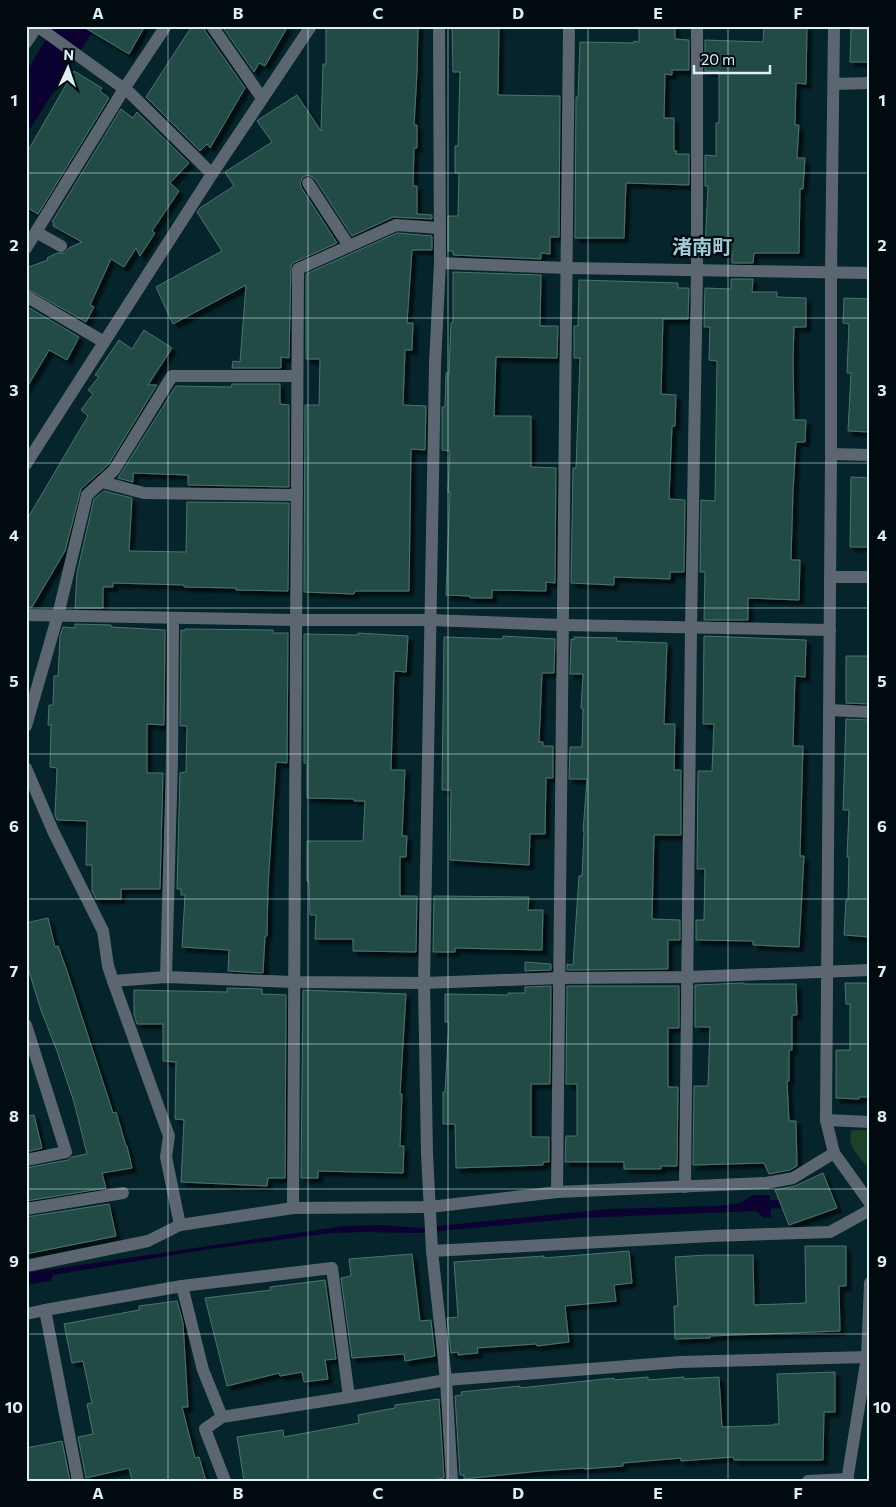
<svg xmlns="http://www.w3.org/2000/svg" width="896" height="1507" font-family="Commissioner,'Noto Sans JP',sans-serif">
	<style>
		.green { fill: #1e4027 }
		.water { fill: #0b0231 }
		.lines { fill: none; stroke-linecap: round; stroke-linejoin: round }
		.stream { stroke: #0b0231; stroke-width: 8 }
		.building { fill: #224b45; stroke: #4c746e; filter: url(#shadow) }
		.service { stroke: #5c6671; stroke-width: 12 }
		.minor { stroke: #5c6671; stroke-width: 12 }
		.grid { fill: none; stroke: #dcf0f6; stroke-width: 1; stroke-opacity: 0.55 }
		.labels { text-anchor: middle; stroke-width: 4.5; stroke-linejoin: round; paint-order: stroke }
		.neighbourhood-label { font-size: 20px; font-weight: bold; fill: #a2cbd7; stroke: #010b0f }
		.neatline { fill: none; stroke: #dcf0f6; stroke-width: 2 }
		.grid-label { font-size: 16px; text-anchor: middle; font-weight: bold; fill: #dcf0f6 }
	</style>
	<defs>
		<filter id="shadow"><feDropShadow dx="4.5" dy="4.5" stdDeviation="1" flood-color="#0009"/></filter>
	</defs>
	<rect width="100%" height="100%" fill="#05242b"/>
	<!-- green -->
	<path class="green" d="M852,1130h18v40c-10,-13 -25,-24 -18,-40z"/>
	<!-- water -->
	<g class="water">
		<path d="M54,26h42l-70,109v-63z"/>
		<path d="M753,1195h17l1,22 -7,1 -8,-7 -176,7 -161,15 -56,-1 -32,1 -121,16 -157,26 -2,6 -25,4v-12l318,-47 39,-1 35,3 191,-19 109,-3 22,-3z"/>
	</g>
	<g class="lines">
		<!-- stream -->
		<path class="stream" d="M762,1205l17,-1 11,1"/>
	</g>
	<!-- building -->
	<g class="building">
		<path d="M82,26h63l-16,28z"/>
		<path d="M192,26h12l1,5 40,57 -35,60 -3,-4 -7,7 -54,-54z"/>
		<path d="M222,26h66l-23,40 -6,-3 -5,9z"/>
		<path d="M326,26h92l-1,46 -3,53h3v23h-3l-1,38h4v28l15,1v4l-39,-2 -41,19 -37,-57 -7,-4 -5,2 -3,6 1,4 36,56 -42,19 -4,3 -2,93 -8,-1v11h-49l1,-7 7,1 6,-77 -73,39 -17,-37 66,-36 -25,-39 3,-4 34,-22 -9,-14 47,-30 -15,-21 1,-1 39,-25 24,36 2,-67h3z"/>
		<path d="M452,26h47l-1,69 62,1 -1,141h-9v17l-9,-1v6l-88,-4v-4h-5v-35h10l1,-43h-4v-27h3l2,-74h-7z"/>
		<path d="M639,26h36v13l14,1v30h-17v5l-7,-1 -1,44h10v33h3l-1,3h13v31l-63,-2 -2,55h-49l1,-141h2l2,-55 54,1v-2l5,1z"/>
		<path d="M764,26h43l-1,58 -10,-1 -1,42h4l-2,33h8l-2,31h-3l-1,64h-45l-1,10h-21v-12l-27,-2 3,-63h-3v-31l11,1v-33h3v-52h-14v-31l58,2z"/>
		<path d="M851,29h19v33h-20z"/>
		<path d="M74,71l28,17 -2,3 9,7 -71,116 -12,-7v-53z"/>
		<path d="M121,109l12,9 4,-6 52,51 -19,20 9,8 -27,40 3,2 -15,23 -4,-8 -12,19 -13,-8 -21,46 4,2 -8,15 -60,-34v-20l22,-8 -1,-2 10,-5h8l4,-5 13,-6 -29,-16 1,-3 -2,-1z"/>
		<path d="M397,233l35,3v14h-20l-5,73h6l-1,27h-7l-2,55 23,1 -1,44 -14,-1 -2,142h-54l-1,3 -50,-2 1,-187h14l1,-46h-14v-85z"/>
		<path d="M453,272l88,3 -1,51h18l-1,32 -61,-1 -2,59h37v51l25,1 -1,115 -9,-1v9l-54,-1v8h-22v-2l-24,-1 4,-103h-2l2,-41 -8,-1v-43h3l1,-34h3l2,-50h2z"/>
		<path d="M731,279h22l-1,13h25v5l29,1v29h-12l-1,31 1,62h12l-1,22h-9l-3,49 -2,69h9l-1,40 -51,-2v22h-44l1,-48h-5l1,-72 14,1 2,-140 -8,-1 1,-33h-6l1,-39 26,1z"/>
		<path d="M579,280l99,3v5h11l-1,31h-25l-2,75 15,1 -1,31h-3l-3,73 16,1 -1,72h-14v7l-56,-2v8l-43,-2 2,-115h3l4,-110h-6v-32h4z"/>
		<path d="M844,298l26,1v133l-22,-1 3,-58h-4l2,-49 -6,-1z"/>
		<path d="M26,306l53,31 -12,23 -18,-10 -23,39z"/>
		<path d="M144,330l28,18 -24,37h9l-49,80 -27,24 -16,62 -33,56h-6v-86l62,-105 -7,-6 12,-16 -5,-4 11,-13 -4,-2 24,-35 13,9z"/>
		<path d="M232,384h48v20l9,1v82l-101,-2v-10l-55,-2v9l-15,-4 58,-92 55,1z"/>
		<path d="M851,477l19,1v69h-20z"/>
		<path d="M104,491l28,7 -3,53 57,1 1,-50 102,1 -1,88 -52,-1v-2l-52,-1v-2l-71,-2v4h-10v21h-28l2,-35 17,-74z"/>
		<path d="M75,624l36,1v2l54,3 -1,95 -17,-1v49h16l-3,116h-39v10h-25l-4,-8v-26h-6l1,-44 -30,-1 -2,-5 2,-47 -7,-1 1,-42h-3l1,-20h4l1,-29h4l2,-40 3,-9 12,1z"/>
		<path d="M185,629l88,1v3h15l-1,130 -11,-1 -8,124 -1,50h-2l-2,37 -35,-2 1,-21 -47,-3 3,-52h-4v-6h-4l3,-116 6,-1 1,-46h-7l1,-96 4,1z"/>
		<path d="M358,633l50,3 -2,36 -12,-1 -3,99h14l-3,66h5l-1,21h-6v39h17l-1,56 -63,-1v-12h-38l1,-24h-6l-1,-34h-2v-40h56l2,-40h-11v-2l-47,-1v-35h-3v-129l54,1z"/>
		<path d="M503,636l52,3 -1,34h-12l-3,69h4v4h10v32h-7l-1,56h-15l-1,31 -79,-5 1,-70h-9l2,-153 59,2z"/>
		<path d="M704,636l102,4 -1,37 -10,-1 -2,70h10l-3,110h4l-5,91 -46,-2v-4l-57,-1v-20h8l1,-51h-8l1,-98h14l2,-47h-11z"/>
		<path d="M574,637l43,1 -1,3 51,2 -3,81h11l-1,46h7v65h-27l-2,84 28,1v20h-12v29l-101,1v-6l6,1 6,-89h3l2,-45h-1l4,-52h-18l1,-32h12l1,-38 -2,-1 2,-34h-13l1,-35 3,1z"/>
		<path d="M846,656h24v48l-24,-1z"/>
		<path d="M846,719l24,1v217l-26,-2 2,-35h2l1,-43h-2l2,-47h-6z"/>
		<path d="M434,896l95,1 -1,13h15l-1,40 -87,-2v4h-22z"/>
		<path d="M48,918l7,29 3,-1 9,25 46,142 3,-1 10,34h1l5,22 -30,5 4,15 -80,13v-33l42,-8 4,-3 15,-3 -13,-52 -17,-51 -16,-41 -15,-48v-39z"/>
		<path d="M525,962l26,2v6l-26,1z"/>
		<path d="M744,983v1h52l1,31h-5v35h-3v31h-2l2,40h7l1,45 -7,4 -21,4 -5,-11 -71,2 1,-79h14l2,-59h-15v-42z"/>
		<path d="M845,983h25v114h-11v2l-23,-1v-48h14v-46h-4z"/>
		<path d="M551,986l-1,98h-19v53h18v25h-6v3l-87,3 -1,-44h-12v-32h2l4,-70h-4v-28l63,1v-2h17v-6z"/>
		<path d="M567,986h112v42h-11v59h10l-1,79h-16v3h-37v-7h-59l1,-26h11v-52h-11z"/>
		<path d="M227,988l35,1v5l24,1 -1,183h-17l-1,8 -86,-4 3,-62 -9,-1 1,-57 -13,-1v-37h-26l-3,-10v-24l93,2z"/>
		<path d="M303,990l103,4 -6,100h2l-2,52h4l-1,27 -85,-2v7h-17z"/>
		<path d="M34,1115l8,33 -16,4v-36z"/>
		<path d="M823,1173l14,35 -48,17 -14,-35 20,-4z"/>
		<path d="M109,1204l7,32 -90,18v-37z"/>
		<path d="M805,1246h41v40h-7l1,45 -130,5v2l-35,1 -1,-33h4l-3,-49 31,-2h47l1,50 52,-2z"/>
		<path d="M629,1251l3,32 -18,2 2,16 -51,5 4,36 -32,4 -1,-2 -59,4 1,5 -20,2v-3l-7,1 -4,-35 11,-1 -4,-55 90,-6v2z"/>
		<path d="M412,1254l8,67 11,-1 4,36 -30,5 -1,-7 -52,4 -11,-80 10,-2 -2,-17z"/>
		<path d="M325,1280l11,79 -11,1 3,19 -24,3 -2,-10 -22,4 -1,-3 -52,13 -22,-88 66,-8 -1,-3z"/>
		<path d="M177,1301l6,22 5,84h-6l13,51 4,-1 7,24h-74l-3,-13 -43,10 -8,-41 15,-3 -6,-30 5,-1 -9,-42 -11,2 -8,-39 75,-14v-4z"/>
		<path d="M835,1372v40h-11l-1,48h-89l-1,-3 -52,4v-3l-58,5v3l-39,3v-1l-44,3 -76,8v-4h-4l-5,-79 7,-1 -1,-3 59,-6v2l28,-3 66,-7v2l34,-3v3l36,-3v2l35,-2 3,50 52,-2v-1h5l-2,-50z"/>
		<path d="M439,1399l5,79 -18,3h-182l-7,-44 46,-7 1,7 75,-14 -1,-8 37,-7v-3z"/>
		<path d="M62,1441l8,40h-44v-33z"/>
	</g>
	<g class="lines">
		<!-- service -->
		<g class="service">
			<path d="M308,183l41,63"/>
			<path d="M830,577h40"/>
		</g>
		<!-- minor -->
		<g class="minor">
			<path d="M37,26l93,67 82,81"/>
			<path d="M212,26l50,72"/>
			<path d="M439,26l1,237 -5,101 -11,619 3,171 5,97 14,129 6,101"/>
			<path d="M834,26l-3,247v181l-5,666 8,33 36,50"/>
			<path d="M26,43l11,-17"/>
			<path d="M834,84l36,-1"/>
			<path d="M439,228l-43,-3 -98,44 -5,939 137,-1 127,-15 209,-9 27,-5 41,-25"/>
			<path d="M36,232l25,14"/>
			<path d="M26,248l98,-159 42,-63"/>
			<path d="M440,263l127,5 303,5"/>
			<path d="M26,296l78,46"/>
			<path d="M831,454l39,1"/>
			<path d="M26,464l186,-290 99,-148"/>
			<path d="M102,482l42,11 153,2"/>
			<path d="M26,615l269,5h136l132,5 267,5"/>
			<path d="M829,710l41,2"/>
			<path d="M26,726l32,-111 29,-120 27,-25 58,-94h125"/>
			<path d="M26,768l27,63 50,100 5,35 5,15 53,-4 128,5 130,1 135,-5 129,-1 182,-7"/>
			<path d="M166,977l6,-219 1,-140"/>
			<path d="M113,981l56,155 -3,21 14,68"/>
			<path d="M26,1025l40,127 -40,8"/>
			<path d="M826,1120l44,2"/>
			<path d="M685,1187l6,-559 6,-357v-245"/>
			<path d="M557,1192l12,-1166"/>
			<path d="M26,1209l97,-16"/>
			<path d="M432,1251l279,-15 119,-4 40,-22"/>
			<path d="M26,1266l122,-25 32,-16 113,-17"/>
			<path d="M182,1286l21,84 19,47"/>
			<path d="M26,1314l19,-4"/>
			<path d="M78,1481l-33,-171 137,-24 150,-18 17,129 97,-17 234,-18 187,-5"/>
			<path d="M225,1481l-20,-52 17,-12 127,-20"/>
			<path d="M808,1481l40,-2"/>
			<path d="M847,1481l20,-124 3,-74"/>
		</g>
	</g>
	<!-- grid -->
	<path class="grid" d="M168,26v1455M308,26v1455M448,26v1455M588,26v1455M728,26v1455M26,173h844M26,318h844M26,463h844M26,608h844M26,754h844M26,899h844M26,1044h844M26,1189h844M26,1334h844"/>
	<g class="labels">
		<!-- neighbourhood labels -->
		<g class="neighbourhood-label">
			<text x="702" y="254">渚南町</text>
		</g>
	</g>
	<!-- border -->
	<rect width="896" height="1507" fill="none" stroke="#010b0f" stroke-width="55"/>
	<!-- north arrow -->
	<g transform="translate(68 68) rotate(3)" stroke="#010b0f" stroke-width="4" paint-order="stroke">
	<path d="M0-4L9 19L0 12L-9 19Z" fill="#dcf0f6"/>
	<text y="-8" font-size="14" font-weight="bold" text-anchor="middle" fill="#dcf0f6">N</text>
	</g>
	<!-- scale -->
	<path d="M694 65v8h76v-8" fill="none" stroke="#dcf0f6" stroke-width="2.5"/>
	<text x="701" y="65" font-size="15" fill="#dcf0f6" stroke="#010b0f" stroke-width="4" paint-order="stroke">20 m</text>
	<rect x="28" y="28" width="840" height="1452" class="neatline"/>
	<g class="grid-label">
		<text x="98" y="19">A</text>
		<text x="238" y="19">B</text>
		<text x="378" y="19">C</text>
		<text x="518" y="19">D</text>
		<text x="658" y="19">E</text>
		<text x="798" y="19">F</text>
		<text x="14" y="106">1</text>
		<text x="882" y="106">1</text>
		<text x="14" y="251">2</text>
		<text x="882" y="251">2</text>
		<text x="14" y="396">3</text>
		<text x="882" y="396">3</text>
		<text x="14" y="541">4</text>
		<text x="882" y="541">4</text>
		<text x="14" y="687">5</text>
		<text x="882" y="687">5</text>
		<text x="14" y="832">6</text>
		<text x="882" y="832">6</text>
		<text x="14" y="977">7</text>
		<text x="882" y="977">7</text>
		<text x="14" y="1122">8</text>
		<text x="882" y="1122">8</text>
		<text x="14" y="1267">9</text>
		<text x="882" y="1267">9</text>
		<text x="14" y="1413">10</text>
		<text x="882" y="1413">10</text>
		<text x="98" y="1499">A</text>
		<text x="238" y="1499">B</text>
		<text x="378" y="1499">C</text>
		<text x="518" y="1499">D</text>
		<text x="658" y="1499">E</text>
		<text x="798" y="1499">F</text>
	</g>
</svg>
